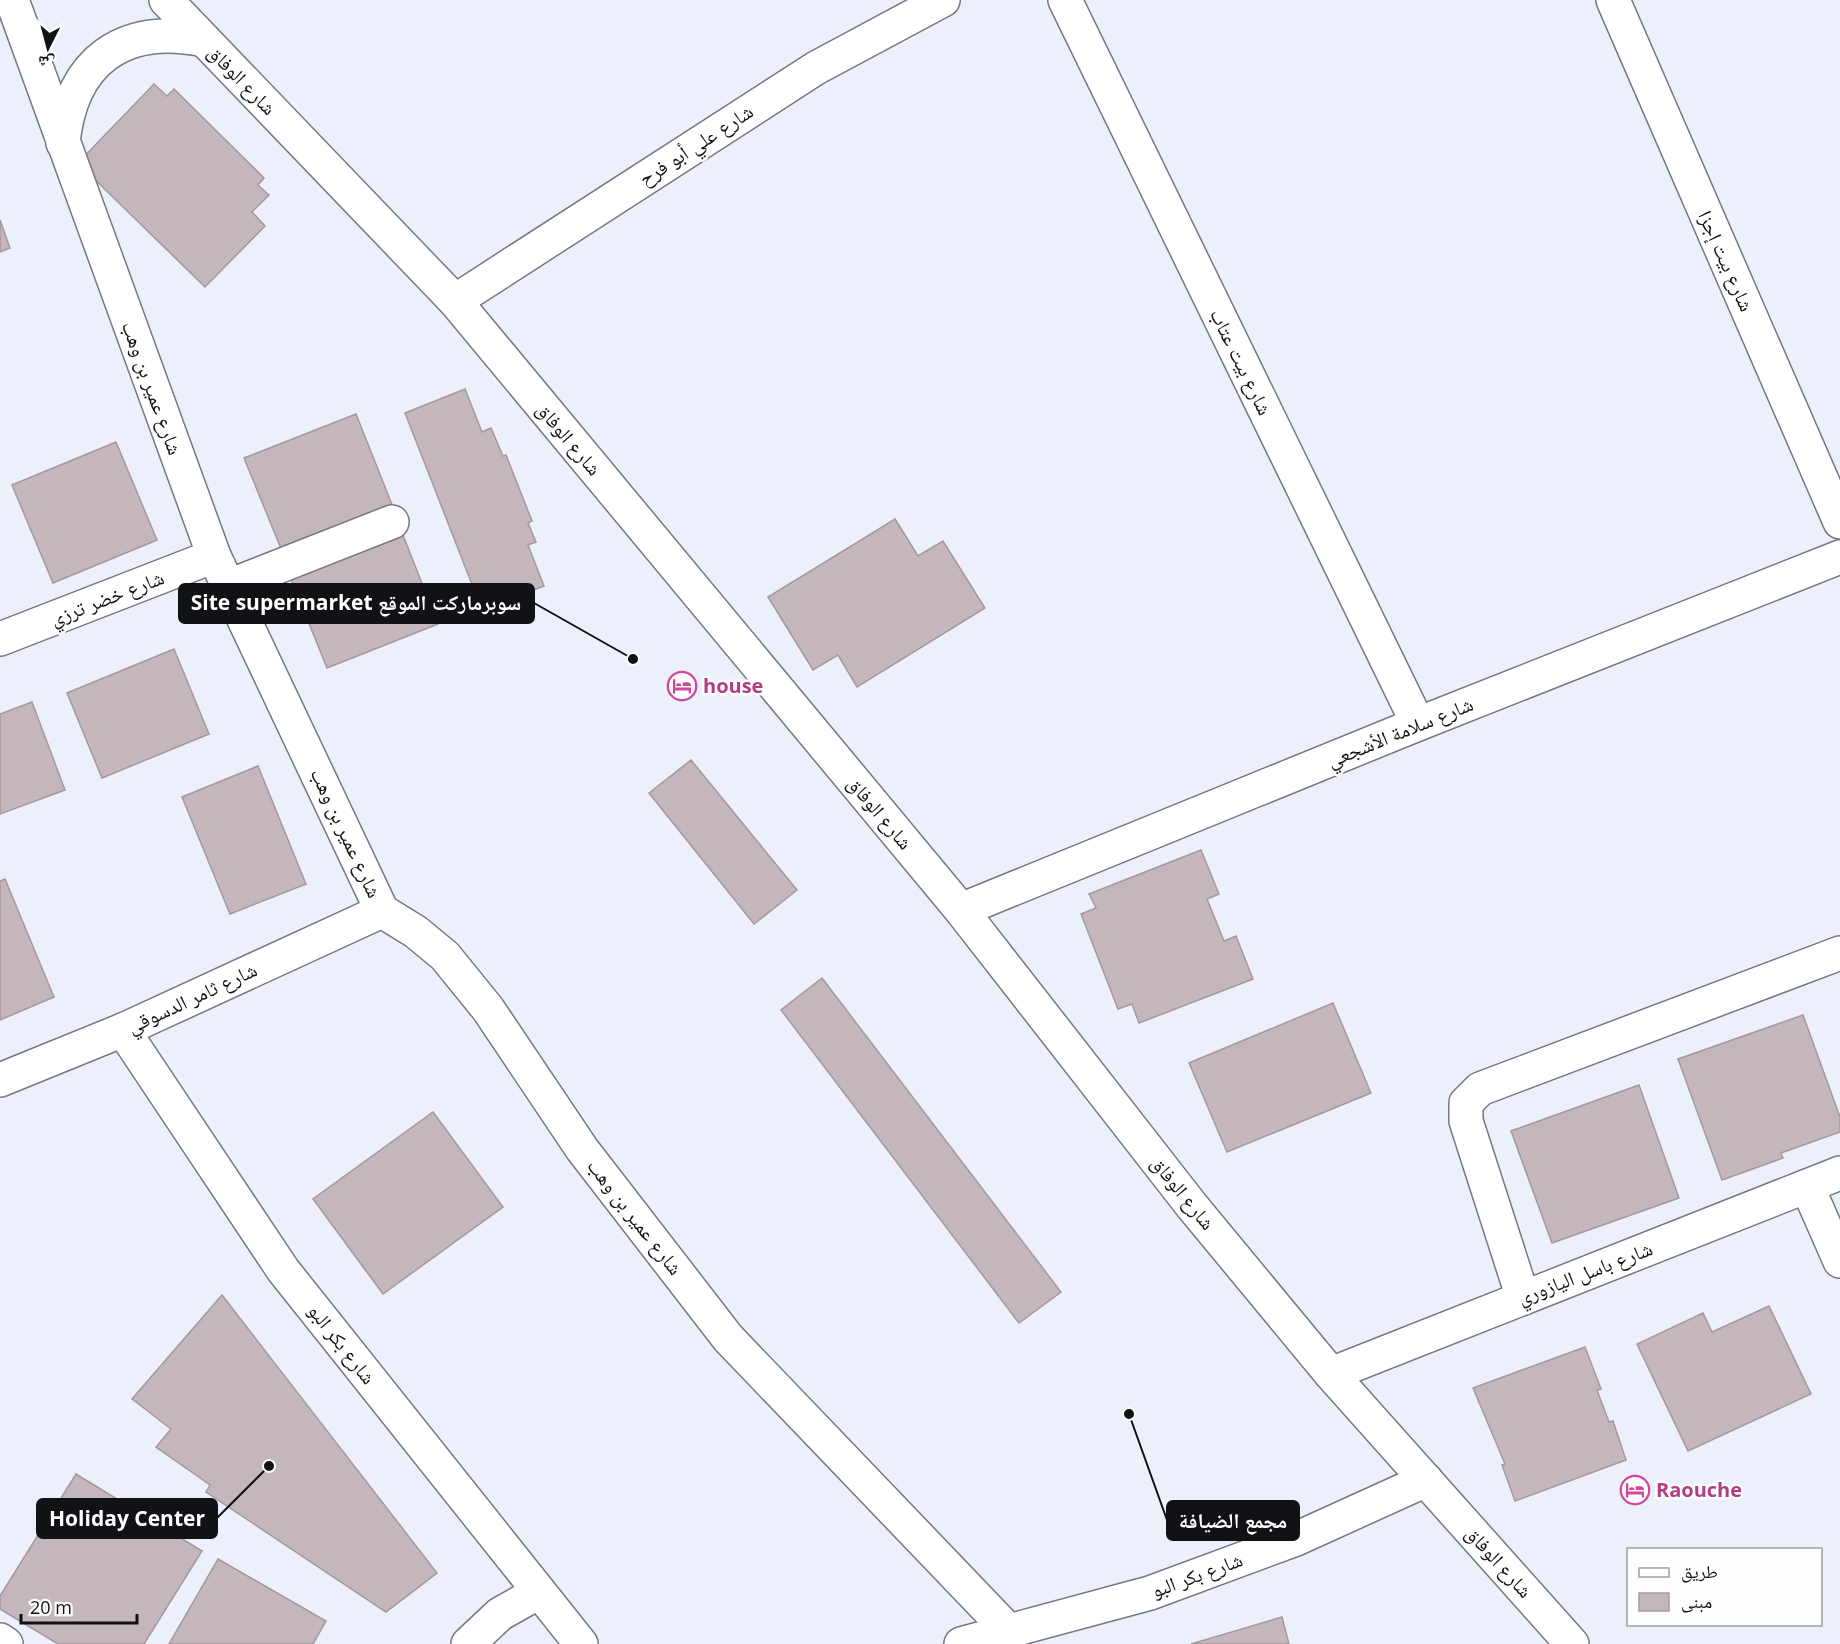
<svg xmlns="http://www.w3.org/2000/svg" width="1840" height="1644" font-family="'Open Sans','Noto Naskh Arabic',sans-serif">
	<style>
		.building { fill: #c3b7bb; stroke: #a6999d; stroke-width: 1.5 }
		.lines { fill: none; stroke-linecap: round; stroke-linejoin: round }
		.minor-casing { stroke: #757982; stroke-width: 36 }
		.major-casing { stroke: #757982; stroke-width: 36 }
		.minor { stroke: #fff; stroke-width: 33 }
		.major { stroke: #fff; stroke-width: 33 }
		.labels { text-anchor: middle; stroke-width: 5; stroke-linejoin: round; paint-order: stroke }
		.street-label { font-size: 20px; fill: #101215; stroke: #fefefe }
		.hotel-label { font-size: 20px; font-weight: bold; fill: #b23c85; stroke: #fefefe; text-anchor: start }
		.leader { fill: none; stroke: #101215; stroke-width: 2 }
		.callout-dot { fill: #101215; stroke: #fefefe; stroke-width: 2 }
		.callout { fill: #101215; stroke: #101215; stroke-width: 2 }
		.callout-label { font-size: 21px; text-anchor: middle; font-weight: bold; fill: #fff }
	</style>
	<rect width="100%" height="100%" fill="#ecf0fb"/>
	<!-- building -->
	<g class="building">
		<path d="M154,84l13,12 7,-7 90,89 -6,7 11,10 -17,17 13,14 -60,61 -127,-124z"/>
		<path d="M0,220l10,28 -10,4z"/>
		<path d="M465,389l17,43 9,-4 12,28 3,-1 26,66 -4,2 8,19 -8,3 16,41 -62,24 -77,-197z"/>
		<path d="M356,414l37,93 -111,44 -38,-93z"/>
		<path d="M116,442l41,98 -104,43 -41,-98z"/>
		<path d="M895,519l23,37 25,-15 42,67 -128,79 -19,-32 -25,15 -45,-73z"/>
		<path d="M401,530l37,94 -111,44 -38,-94z"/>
		<path d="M174,649l35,85 -107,44 -35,-85z"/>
		<path d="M32,702l33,88 -65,24v-100z"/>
		<path d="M691,760l106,130 -43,34 -105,-131z"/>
		<path d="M258,766l48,118 -76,30 -48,-117z"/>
		<path d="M1201,850l18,44 -12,5 17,42 12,-5 17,43 -114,44 -7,-19 -14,5 -37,-95 15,-6 -7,-14z"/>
		<path d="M5,879l49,118 -54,23v-139z"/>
		<path d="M822,978l239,314 -42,31 -238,-313z"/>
		<path d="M1333,1003l38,90 -144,59 -38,-89z"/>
		<path d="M1803,1015l37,102v15l-59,21 2,5 -61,22 -44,-121z"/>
		<path d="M1639,1085l40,113 -127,45 -41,-112z"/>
		<path d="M433,1112l70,95 -120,87 -70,-95z"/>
		<path d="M222,1295l215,278 -51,39 -180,-120 4,-7 -54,-38 15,-18 -39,-30z"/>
		<path d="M1769,1306l42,88 -123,57 -51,-107 66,-31 9,19z"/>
		<path d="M1585,1347l16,42 -4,1 12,32 4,-1 13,39 -111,41 -13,-36 3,-1 -32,-76z"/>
		<path d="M76,1474l126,77 -58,93h-86l-58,-35v-13z"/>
		<path d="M218,1559l108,62 -13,23h-144z"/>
		<path d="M1282,1617l7,27h-98z"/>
	</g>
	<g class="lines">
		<!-- minor casing -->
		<g class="minor-casing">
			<g id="minor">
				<path d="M12,0l202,556 168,355 34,21 29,24 43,53 94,140 146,189 279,291"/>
				<path d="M166,0l289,301 506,609 231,296 139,168 241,270"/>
				<path d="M1065,0l353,724"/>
				<path d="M1613,0l227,522"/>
				<path d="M63,143c8,-82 60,-120 141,-103"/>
				<path d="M455,301l361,-233 127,-68"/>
				<path d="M229,586l163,-64"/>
				<path d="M0,639l214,-83"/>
				<path d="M961,910l457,-186 422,-167"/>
				<path d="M123,1030l160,240 298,374"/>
				<path d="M0,1080l123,-50 259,-119"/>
				<path d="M1807,1186l33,75"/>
				<path d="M1523,1298l-57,-177v-18l14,-14 360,-136"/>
				<path d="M1331,1374l509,-201"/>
				<path d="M468,1644l32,-30 39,-22"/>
				<path d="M961,1644l189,-51 146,-54 130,-59"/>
			</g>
		</g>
		<!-- major casing -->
		<g class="major-casing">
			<path id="major" d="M0,1640l6,4"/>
		</g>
		<!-- minor -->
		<use href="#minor" class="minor"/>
		<!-- major -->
		<use href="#major" class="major"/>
	</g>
	<!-- icons -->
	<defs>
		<g id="hotel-ring" transform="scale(1.5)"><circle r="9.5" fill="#fefefe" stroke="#d1479c" stroke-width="1.5"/><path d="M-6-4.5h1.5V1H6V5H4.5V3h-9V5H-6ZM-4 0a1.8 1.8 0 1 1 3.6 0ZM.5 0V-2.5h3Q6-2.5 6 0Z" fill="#d1479c"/></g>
	</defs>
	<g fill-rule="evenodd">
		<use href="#hotel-ring" x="682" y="686"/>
		<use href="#hotel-ring" x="1635" y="1490"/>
	</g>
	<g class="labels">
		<!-- street labels -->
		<g class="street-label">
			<text transform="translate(242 80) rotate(46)" y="7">شارع الوفاق</text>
			<text transform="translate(696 145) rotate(-33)" y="7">شارع علي أبو فرح</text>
			<text transform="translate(1726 261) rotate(66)" y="7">شارع بيت إجزا</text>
			<text transform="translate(1241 362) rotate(64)" y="7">شارع بيت عتاب</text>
			<text transform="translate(152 388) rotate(70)" y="7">شارع عمير بن وهب</text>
			<text transform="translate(569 439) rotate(50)" y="7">شارع الوفاق</text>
			<text transform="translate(107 598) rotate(-21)" y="7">شارع خضر ترزي</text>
			<text transform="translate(1400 732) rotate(-22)" y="7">شارع سلامة الأشجعي</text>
			<text transform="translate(880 813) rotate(50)" y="7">شارع الوفاق</text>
			<text transform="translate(346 833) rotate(65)" y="7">شارع عمير بن وهب</text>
			<text transform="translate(192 998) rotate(-25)" y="7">شارع ثامر الدسوقي</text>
			<text transform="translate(1183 1193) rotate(51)" y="7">شارع الوفاق</text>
			<text transform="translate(635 1217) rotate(52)" y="7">شارع عمير بن وهب</text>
			<text transform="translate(1585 1273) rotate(-21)" y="7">شارع باسل اليازوري</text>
			<text transform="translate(342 1344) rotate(52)" y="7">شارع بكر البو</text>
			<text transform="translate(1499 1562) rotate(48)" y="7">شارع الوفاق</text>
			<text transform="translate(1197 1575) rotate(-20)" y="7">شارع بكر البو</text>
		</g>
		<!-- hotel labels -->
		<g class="hotel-label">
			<text x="703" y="693">house</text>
			<text x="1656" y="1497">Raouche</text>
		</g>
	</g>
	<!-- callouts -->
	<path class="leader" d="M633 659L534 603M269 1466L217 1518M1129 1414L1167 1520"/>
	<g class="callout-dot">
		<circle cx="633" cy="659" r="6"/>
		<circle cx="269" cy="1466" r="6"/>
		<circle cx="1129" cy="1414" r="6"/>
	</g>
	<g class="callout">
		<rect x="179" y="584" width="355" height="39" rx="6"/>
		<rect x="37" y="1499" width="180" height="39" rx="6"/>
		<rect x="1167" y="1501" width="132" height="39" rx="6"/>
	</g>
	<g class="callout-label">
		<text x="356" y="610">Site supermarket سوبرماركت الموقع</text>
		<text x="127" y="1526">Holiday Center</text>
		<text x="1233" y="1528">مجمع الضيافة</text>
	</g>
	<!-- legend -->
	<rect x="1627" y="1548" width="195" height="78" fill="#fefefe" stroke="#9fa0a1" stroke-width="1.5"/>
	<rect x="1639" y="1568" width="30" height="9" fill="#ffffff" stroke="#9fa0a1" stroke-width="1.5"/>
	<text x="1681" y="1578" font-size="18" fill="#101215">طريق</text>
	<rect x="1639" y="1593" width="30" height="18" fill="#c3b7bb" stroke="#9fa0a1" stroke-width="1.5"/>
	<text x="1681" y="1608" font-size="18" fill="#101215">مبنى</text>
	<!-- north arrow -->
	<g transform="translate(48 48) rotate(186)" stroke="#fefefe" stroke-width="4.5" paint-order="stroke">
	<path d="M0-4.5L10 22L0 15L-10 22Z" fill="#101215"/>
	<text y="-9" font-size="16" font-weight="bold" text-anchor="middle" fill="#101215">ش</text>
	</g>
	<!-- scale -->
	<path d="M21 1614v9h116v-9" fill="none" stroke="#101215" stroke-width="3"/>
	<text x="30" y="1614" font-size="18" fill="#101215" stroke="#fefefe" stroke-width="4.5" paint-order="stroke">20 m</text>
</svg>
